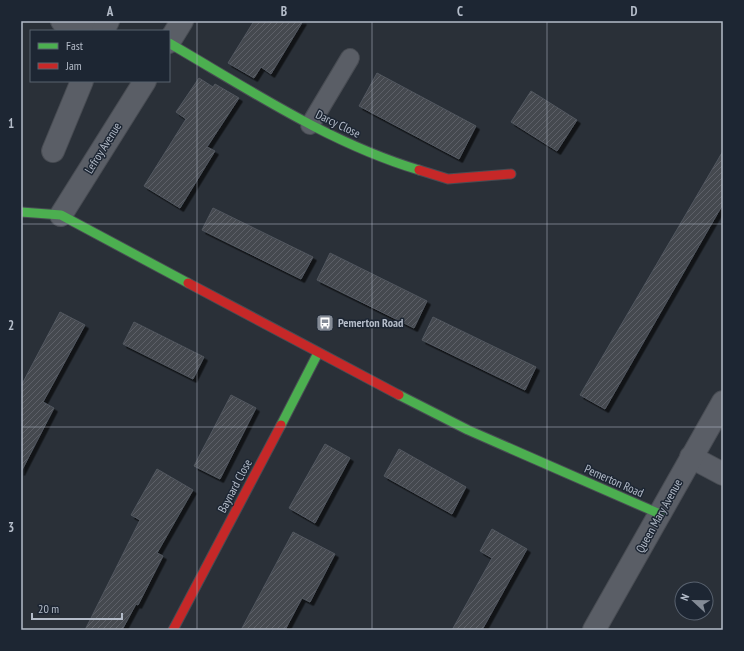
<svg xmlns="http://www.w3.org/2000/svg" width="744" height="651" font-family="'PT Sans Narrow',sans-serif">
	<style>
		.building { fill: url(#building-hatch); stroke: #52575f; filter: url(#shadow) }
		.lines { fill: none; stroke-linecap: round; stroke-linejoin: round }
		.lane-casing { stroke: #484c53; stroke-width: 20 }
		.street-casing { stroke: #484c53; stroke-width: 24 }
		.fast-casing { stroke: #484c53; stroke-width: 11 }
		.jam-casing { stroke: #484c53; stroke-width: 11 }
		.lane { stroke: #5a5e66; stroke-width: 18 }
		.street { stroke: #5a5e66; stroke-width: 22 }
		.fast { stroke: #4caf50; stroke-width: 9 }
		.jam { stroke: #c62828; stroke-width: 9 }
		.grid { fill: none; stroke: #b4bcc9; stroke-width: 1; stroke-opacity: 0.55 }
		.labels { text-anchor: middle; stroke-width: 3; stroke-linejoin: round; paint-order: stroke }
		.street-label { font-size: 12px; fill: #b4bcc9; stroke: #1d2633 }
		.poi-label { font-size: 12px; font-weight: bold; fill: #b4bcc9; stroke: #1d2633; text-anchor: start }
		.neatline { fill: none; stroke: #b4bcc9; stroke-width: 1.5 }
		.grid-label { font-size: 13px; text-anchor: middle; font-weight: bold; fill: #b4bcc9 }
	</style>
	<defs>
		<pattern id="building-hatch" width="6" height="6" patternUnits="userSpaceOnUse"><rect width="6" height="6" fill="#444950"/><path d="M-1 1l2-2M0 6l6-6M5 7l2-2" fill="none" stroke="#5d6168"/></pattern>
		<filter id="shadow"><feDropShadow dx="3.5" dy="3.5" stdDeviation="0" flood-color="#0009"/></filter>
	</defs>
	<rect width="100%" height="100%" fill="#2a3038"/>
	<!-- building -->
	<g class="building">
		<path d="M254,21h49l-32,53 -10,-7 -7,11 -26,-15z"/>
		<path d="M377,73l99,53 -17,33 -100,-53z"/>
		<path d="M199,78l14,9 2,-3 24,14 -32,49 8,4 -35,57 -36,-22 42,-67 -10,-7z"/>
		<path d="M531,91l46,29 -20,31 -46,-29z"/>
		<path d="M723,151v53l-118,205 -25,-14z"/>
		<path d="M213,208l100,49 -12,22 -99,-49z"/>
		<path d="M330,253l97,48 -13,27 -97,-48z"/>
		<path d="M60,312l25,13 -42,77 11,6 -33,64v-86z"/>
		<path d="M433,317l103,50 -11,23 -103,-50z"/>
		<path d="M134,322l70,35 -11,22 -70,-35z"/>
		<path d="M231,395l25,13 -36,71 -26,-13z"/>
		<path d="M325,444l25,14 -35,65 -26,-15z"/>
		<path d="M399,449l67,38 -14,27 -68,-38z"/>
		<path d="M157,469l36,21 -36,63 6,3 -25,49 -2,-1 -14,26h-37l55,-110 -9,-5z"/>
		<path d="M492,529l35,20 -45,81h-30l40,-72 -12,-7z"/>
		<path d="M293,532l42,22 -25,48 -8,-4 -17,32h-44z"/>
	</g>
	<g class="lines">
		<!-- lane casing -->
		<g class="lane-casing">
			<path id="lane" d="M310,125l40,-67"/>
		</g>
		<!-- street casing -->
		<g class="street-casing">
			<g id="street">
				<path d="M62,21l26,10"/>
				<path d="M103,31l5,-10"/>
				<path d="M169,42l13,-21"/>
				<path d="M53,151l29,-70"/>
				<path d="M61,215l84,-134"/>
				<path d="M691,457l32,17"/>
				<path d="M594,630l129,-228"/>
			</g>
		</g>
		<!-- fast casing -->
		<g class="fast-casing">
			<g id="fast">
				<path d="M169,43c81,47 160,100 250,127"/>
				<path d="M21,212l40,3 127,68"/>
				<path d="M399,395l69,35 192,84"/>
				<path d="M281,425l37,-72"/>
			</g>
		</g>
		<!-- jam casing -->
		<g class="jam-casing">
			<g id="jam">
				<path d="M419,170l29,9 63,-5"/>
				<path d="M188,283l211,112"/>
				<path d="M173,630l108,-205"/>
			</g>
		</g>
		<!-- lane -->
		<use href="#lane" class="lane"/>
		<!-- street -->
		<use href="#street" class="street"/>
		<!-- fast -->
		<use href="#fast" class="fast"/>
		<!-- jam -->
		<use href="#jam" class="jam"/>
	</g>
	<!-- grid -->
	<path class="grid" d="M197,21v609M372,21v609M547,21v609M21,224h702M21,427h702"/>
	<!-- icons -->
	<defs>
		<g id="bus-square" transform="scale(0.9)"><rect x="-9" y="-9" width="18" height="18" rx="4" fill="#848b96" stroke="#1d2633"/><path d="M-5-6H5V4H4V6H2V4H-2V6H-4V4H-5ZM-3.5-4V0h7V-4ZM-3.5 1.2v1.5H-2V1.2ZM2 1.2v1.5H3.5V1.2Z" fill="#fff"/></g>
	</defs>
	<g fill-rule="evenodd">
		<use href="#bus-square" x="325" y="323"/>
	</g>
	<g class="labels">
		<!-- street labels -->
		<g class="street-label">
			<text transform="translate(338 124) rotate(26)" y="4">Darcy Close</text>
			<text transform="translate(103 148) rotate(-58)" y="4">Lefroy Avenue</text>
			<text transform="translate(614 481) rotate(24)" y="4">Pemerton Road</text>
			<text transform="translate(235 486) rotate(-62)" y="4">Baynard Close</text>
			<text transform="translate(659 516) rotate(-61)" y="4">Queen Mary Avenue</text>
		</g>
		<!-- poi labels -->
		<g class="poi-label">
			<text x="338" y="327">Pemerton Road</text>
		</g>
	</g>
	<!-- border -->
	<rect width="744" height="651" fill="none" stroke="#1d2633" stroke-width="44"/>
	<!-- legend -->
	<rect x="30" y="30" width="140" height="52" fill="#1d2633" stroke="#59626f"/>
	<rect x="38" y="43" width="20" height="6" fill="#4caf50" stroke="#59626f"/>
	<text x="66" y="50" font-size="12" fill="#b4bcc9">Fast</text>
	<rect x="38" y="63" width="20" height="6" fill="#c62828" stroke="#59626f"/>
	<text x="66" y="70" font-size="12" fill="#b4bcc9">Jam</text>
	<!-- north arrow -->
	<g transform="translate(694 601) rotate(292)"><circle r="19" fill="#1d2633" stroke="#59626f"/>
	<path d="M0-3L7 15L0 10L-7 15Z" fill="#848b96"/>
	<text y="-6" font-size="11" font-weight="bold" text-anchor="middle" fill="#b4bcc9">N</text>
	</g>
	<!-- scale -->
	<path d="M32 613v6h90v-6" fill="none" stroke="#b4bcc9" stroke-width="2"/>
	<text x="38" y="613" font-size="12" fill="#b4bcc9" stroke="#1d2633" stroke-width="3" paint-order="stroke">20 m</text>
	<rect x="22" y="22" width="700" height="607" class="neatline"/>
	<g class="grid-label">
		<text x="110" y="16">A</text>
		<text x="284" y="16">B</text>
		<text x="460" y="16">C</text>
		<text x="634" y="16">D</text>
		<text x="11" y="128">1</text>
		<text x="11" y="330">2</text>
		<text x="11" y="532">3</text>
	</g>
</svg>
